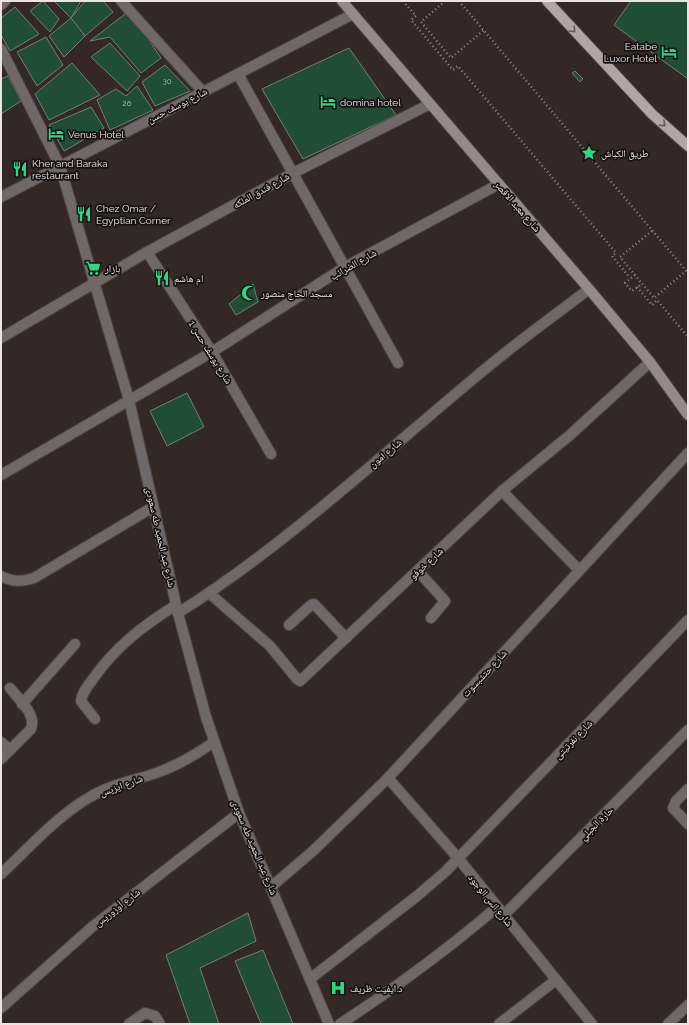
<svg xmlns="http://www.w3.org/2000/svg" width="689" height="1025" font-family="Raleway,'Noto Naskh Arabic',sans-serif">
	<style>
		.building { fill: #204e34; stroke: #727f76 }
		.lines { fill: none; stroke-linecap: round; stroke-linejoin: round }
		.street-casing { stroke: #514643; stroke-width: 12 }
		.secondary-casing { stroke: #514643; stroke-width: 12 }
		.primary-casing { stroke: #514643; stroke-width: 12 }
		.path { stroke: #928785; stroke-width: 2.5; stroke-dasharray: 1 3; stroke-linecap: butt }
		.street { stroke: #6f6867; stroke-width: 10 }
		.secondary { stroke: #958a88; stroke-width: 10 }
		.primary { stroke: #b3a5a2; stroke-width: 10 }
		.oneway { stroke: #665c5a }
		.labels { text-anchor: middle; stroke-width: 3.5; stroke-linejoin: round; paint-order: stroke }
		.number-label { font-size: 8px; fill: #b9beb6 }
		.poi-label { font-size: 10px; fill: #ece3e2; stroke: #181211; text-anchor: start }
		.street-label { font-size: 10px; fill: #ece3e2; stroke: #181211 }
	</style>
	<rect width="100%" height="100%" fill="#342825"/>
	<!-- building -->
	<g class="building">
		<path d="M43,1l16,18 -9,13 -20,-21z"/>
		<path d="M54,1h27l-10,17z"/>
		<path d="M85,1h18l10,11 -28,24 -14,-18z"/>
		<path d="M631,1h57v78l-74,-54z"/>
		<path d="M15,7l24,27 -29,17 -9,-16v-17z"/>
		<path d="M129,11l32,47 -20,15 -31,-36 -20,4z"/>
		<path d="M71,18l14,18 -21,21 -15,-21z"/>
		<path d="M46,37l17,28 -26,21 -20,-34z"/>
		<path d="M110,43l30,33 -13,15 -36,-34z"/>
		<path d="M349,48l47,67 -93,44 -41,-70z"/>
		<path d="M72,63l28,32 -51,25 -14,-26z"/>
		<path d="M165,65l25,26 -35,15 -13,-24z"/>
		<path d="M575,71l8,8 -3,3 -8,-9z"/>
		<path d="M8,76l13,25 -20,13v-35z"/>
		<path d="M137,86l16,24 -43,20 -13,-30 19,-11 10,7z"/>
		<path d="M91,107l13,21 -40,23 -15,-26z"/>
		<path d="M253,284l5,18 -22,13 -7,-11z"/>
		<path d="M187,393l17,34 -37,19 -17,-35z"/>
		<path d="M248,913l8,28 -56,27 19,56h-29l-24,-69z"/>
		<path d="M263,950l30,74h-32l-26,-63z"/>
	</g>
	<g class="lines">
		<!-- street casing -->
		<g class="street-casing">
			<g id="street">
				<path d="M121,1l82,91"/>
				<path d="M1,5l4,-4"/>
				<path d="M1,49l59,117 69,234 49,213 28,104 33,96 90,211"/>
				<path d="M238,74l160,289"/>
				<path d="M1,197l352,-183"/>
				<path d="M147,252l65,100 59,102"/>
				<path d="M1,338l146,-86 146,-79 137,-69"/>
				<path d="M1,475l211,-123 133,-85 154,-83"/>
				<path d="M502,491l77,79"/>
				<path d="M418,571l27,30 -14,17"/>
				<path d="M1,576c12,6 20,6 33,2l119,-71"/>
				<path d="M209,593l61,53 27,33 3,2 202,-190 68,-56 80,-73"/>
				<path d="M178,613c106,-67 198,-153 294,-233 37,-32 78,-61 117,-91"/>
				<path d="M289,625l22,-20 3,-1 32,34"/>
				<path d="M22,704l53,-60"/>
				<path d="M95,719l-14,-18c1,-9 7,-15 12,-22 22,-32 51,-54 83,-74"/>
				<path d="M1,742l9,8"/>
				<path d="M1,759l30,-30c6,-15 -13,-30 -21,-41"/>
				<path d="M388,778l70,80 134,166"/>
				<path d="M688,789l-12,12 -3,7 15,16"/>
				<path d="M1,874c28,-26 56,-58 89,-77 23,-14 50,-17 74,-27 18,-7 34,-17 50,-28"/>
				<path d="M272,886l41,-35 75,-73 300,-325"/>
				<path d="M504,915l184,-185"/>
				<path d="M310,979l107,-83 28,-24 243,-252"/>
				<path d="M1,1008l91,-81 147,-114"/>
				<path d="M129,1024l16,-11 10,3 5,8"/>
				<path d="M340,1024c55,-36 107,-74 157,-117"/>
				<path d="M499,1024l57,-44"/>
				<path d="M668,1024l20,-19"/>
			</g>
		</g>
		<!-- secondary casing -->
		<g class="secondary-casing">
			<path id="secondary" d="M342,1l247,288 61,73 38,53"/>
		</g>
		<!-- primary casing -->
		<g class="primary-casing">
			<path id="primary" d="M547,1l105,113 36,32"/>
		</g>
		<!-- path -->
		<g class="path">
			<path d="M403,1l13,15 -5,4 42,50 5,-4 158,187 -4,3 18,22"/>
			<path d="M445,1l-24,21 30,36 33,-28"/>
			<path d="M459,1l229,272"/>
			<path d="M652,231l-32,26 34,41 32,-27"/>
			<path d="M635,275l-10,8 7,8 10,-7"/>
			<path d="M637,287l15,18 5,-5 31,37"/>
		</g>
		<!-- street -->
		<use href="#street" class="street"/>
		<!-- secondary -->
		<use href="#secondary" class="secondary"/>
		<!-- primary -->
		<use href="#primary" class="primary"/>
	</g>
	<!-- one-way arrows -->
	<defs><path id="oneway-chevron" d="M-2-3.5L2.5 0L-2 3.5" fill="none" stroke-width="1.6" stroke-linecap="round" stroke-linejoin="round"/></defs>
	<g class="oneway">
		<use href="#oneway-chevron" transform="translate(573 30) rotate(47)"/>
		<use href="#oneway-chevron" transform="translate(663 124) rotate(42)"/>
	</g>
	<!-- icons -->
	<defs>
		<g id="hotel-bare" transform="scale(1.2)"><path d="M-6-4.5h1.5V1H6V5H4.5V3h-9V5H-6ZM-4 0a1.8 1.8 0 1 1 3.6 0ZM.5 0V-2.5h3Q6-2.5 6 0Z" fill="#2bd884" stroke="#181211" stroke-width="2.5" paint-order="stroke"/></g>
		<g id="sight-bare" transform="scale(1.2)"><path d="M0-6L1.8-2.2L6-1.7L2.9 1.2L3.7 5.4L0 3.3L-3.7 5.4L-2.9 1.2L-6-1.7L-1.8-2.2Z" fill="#2bd884" stroke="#181211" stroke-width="2.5" paint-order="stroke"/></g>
		<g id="restaurant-bare" transform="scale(1.2)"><path d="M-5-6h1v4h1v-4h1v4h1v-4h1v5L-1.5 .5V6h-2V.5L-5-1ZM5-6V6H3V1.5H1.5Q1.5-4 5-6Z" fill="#2bd884" stroke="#181211" stroke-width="2.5" paint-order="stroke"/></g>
		<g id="supermarket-bare" transform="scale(1.2)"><path d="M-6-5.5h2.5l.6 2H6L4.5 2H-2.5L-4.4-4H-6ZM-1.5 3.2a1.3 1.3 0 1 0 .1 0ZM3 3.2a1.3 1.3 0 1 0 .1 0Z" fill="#2bd884" stroke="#181211" stroke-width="2.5" paint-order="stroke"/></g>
		<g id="mosque-bare" transform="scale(1.2)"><path d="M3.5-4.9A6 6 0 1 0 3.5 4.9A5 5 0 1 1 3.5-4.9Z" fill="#2bd884" stroke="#181211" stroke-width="2.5" paint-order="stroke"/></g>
		<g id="hospital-bare" transform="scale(1.2)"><path d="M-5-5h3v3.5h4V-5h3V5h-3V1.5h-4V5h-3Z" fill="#2bd884" stroke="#181211" stroke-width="2.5" paint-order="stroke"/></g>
	</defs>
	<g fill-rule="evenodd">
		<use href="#hotel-bare" x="669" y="52"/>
		<use href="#hotel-bare" x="328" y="102"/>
		<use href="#hotel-bare" x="56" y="134"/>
		<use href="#sight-bare" x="589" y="153"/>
		<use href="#restaurant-bare" x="20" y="169"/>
		<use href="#restaurant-bare" x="84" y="214"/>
		<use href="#supermarket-bare" x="93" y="268"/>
		<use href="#restaurant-bare" x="162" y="278"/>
		<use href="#mosque-bare" x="249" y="293"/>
		<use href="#hospital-bare" x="338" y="988"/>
	</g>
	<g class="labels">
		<!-- number labels -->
		<g class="number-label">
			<text x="167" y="84">30</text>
			<text x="127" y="106">26</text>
		</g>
		<!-- poi labels -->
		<g class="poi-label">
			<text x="657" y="50" text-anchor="end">Eatabe<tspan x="657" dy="12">Luxor Hotel</tspan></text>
			<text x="340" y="106">domina hotel</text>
			<text x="68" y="138">Venus Hotel</text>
			<text x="601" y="157">طريق الكباش</text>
			<text x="32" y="167">Kher and Baraka<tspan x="32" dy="12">restaurant</tspan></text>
			<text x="96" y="212">Chez Omar /<tspan x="96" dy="12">Egyptian Corner</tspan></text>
			<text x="105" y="272">بازار</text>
			<text x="174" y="282">ام هاشم</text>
			<text x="261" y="297">مسجد الحاج منصور</text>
			<text x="350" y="992">د.ايفيت ظريف</text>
		</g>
		<!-- street labels -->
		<g class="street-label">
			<text transform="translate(177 105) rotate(-27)" y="4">شارع يوسف حسن</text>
			<text transform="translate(261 190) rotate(-29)" y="4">شارع فندق الملكه</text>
			<text transform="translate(518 206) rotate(49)" y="4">شارع معبد الاقصر</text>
			<text transform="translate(353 264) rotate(-30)" y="4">شارع الضرائب</text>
			<text transform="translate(211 352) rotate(58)" y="4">شارع يوسف حسن 1</text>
			<text transform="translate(385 453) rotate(-40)" y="4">شارع امون</text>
			<text transform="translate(161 537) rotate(77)" y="4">شارع عبد الحميد طه سعودى</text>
			<text transform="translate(426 563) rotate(-43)" y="4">شارع خوفو</text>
			<text transform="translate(484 673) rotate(-47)" y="4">شارع حتشبسوت</text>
			<text transform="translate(573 739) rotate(-46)" y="4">شارع نفرتيتى</text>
			<text transform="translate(121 785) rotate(-20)" y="4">شارع ايزيس</text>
			<text transform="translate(596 823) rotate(-45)" y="4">حارة الجبلي</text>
			<text transform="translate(255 847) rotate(67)" y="4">شارع عبد الحميد طه سعودى</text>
			<text transform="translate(491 900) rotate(51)" y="4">شارع انس الوجود</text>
			<text transform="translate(117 907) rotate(-38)" y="4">شارع أوزوريس</text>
		</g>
	</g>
	<!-- border -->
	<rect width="689" height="1025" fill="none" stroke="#ece3e2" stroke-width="4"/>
</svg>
